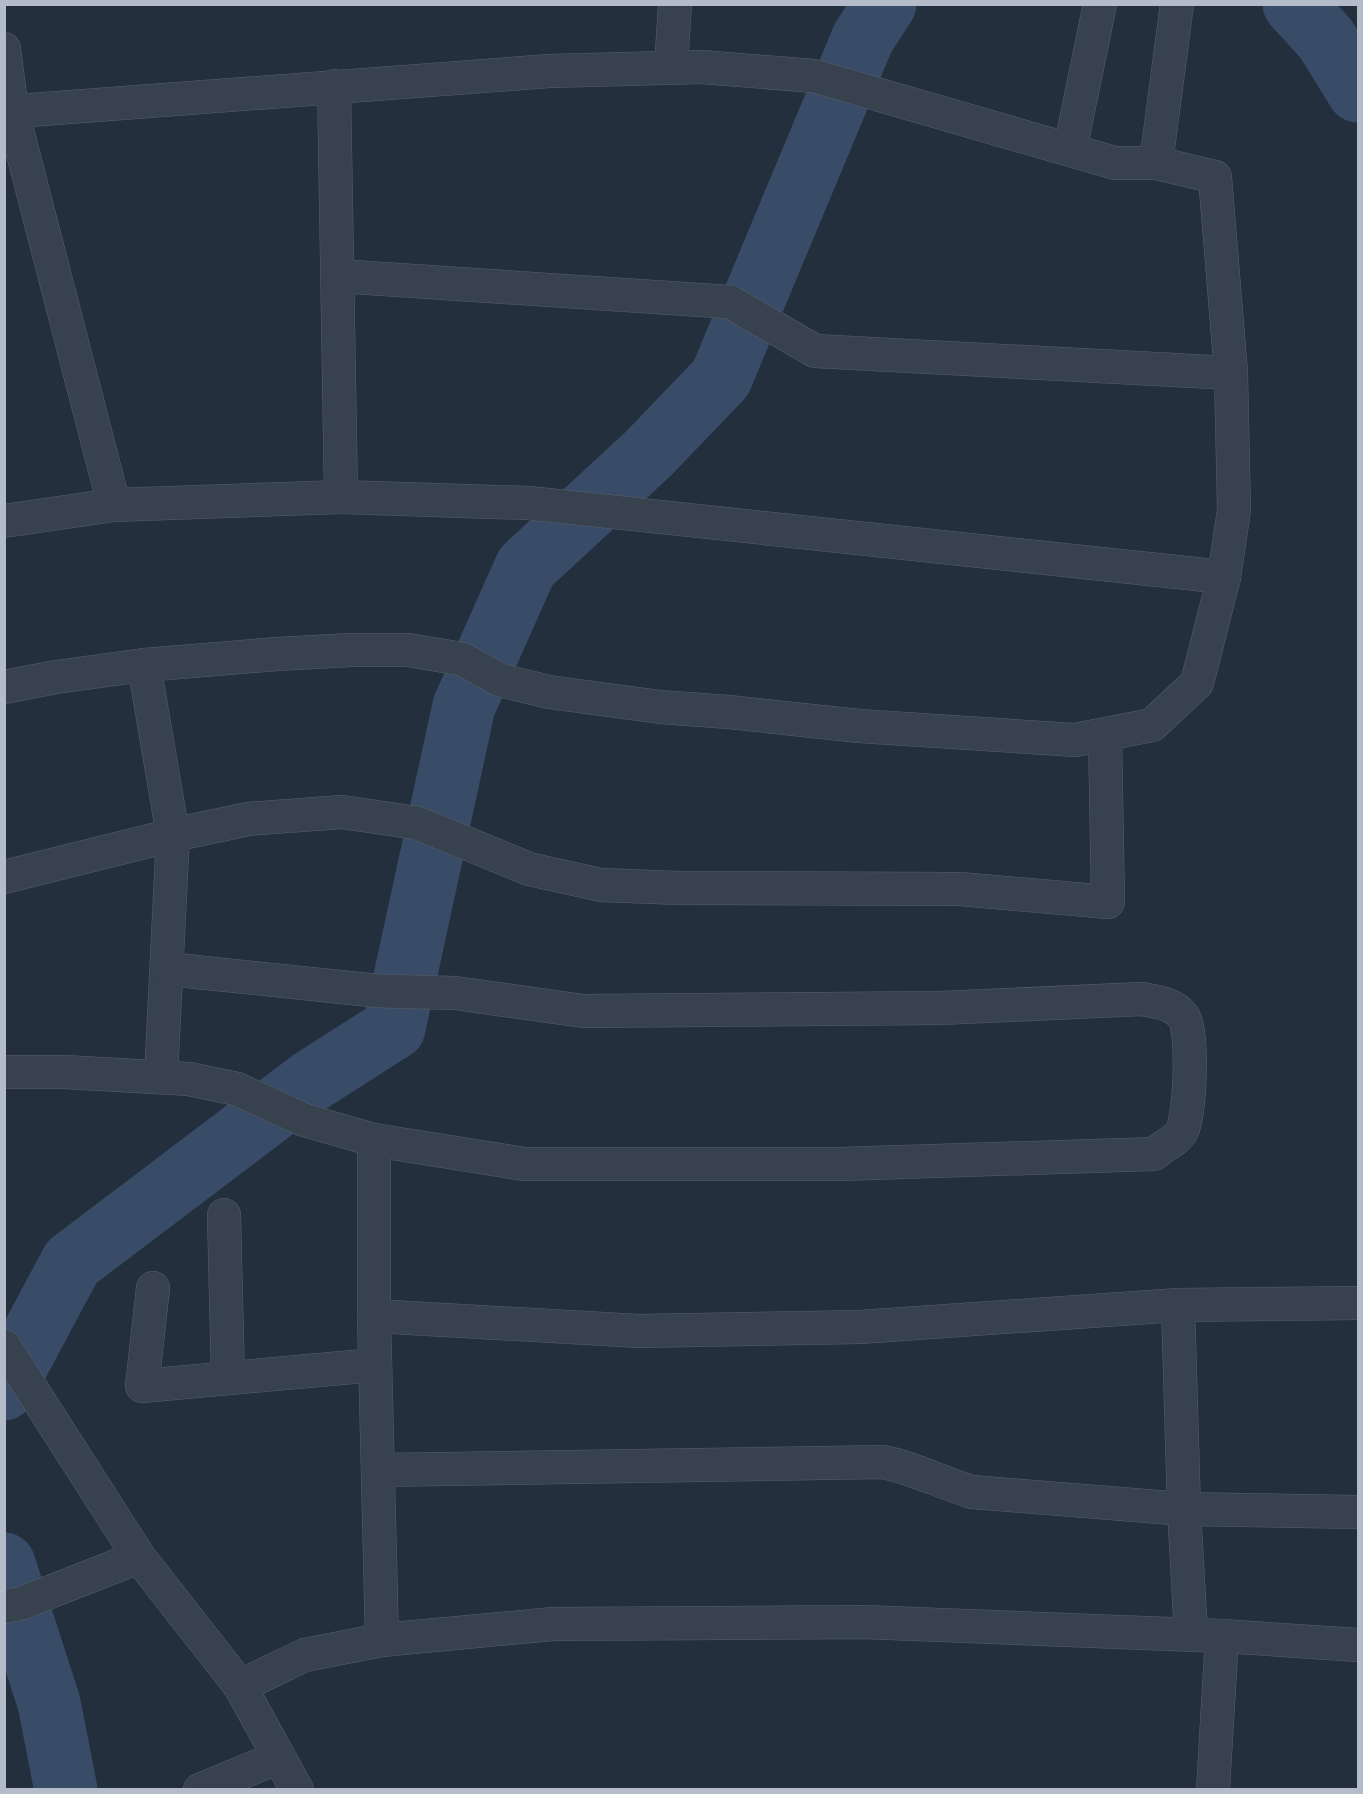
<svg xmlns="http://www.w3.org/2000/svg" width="1363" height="1794" font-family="'Exo 2',sans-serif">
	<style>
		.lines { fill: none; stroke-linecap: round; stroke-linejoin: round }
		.river { stroke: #394c67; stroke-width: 63 }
		.minor-casing { stroke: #565f6c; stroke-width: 34 }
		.minor { stroke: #38414e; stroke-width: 33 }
	</style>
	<rect width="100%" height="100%" fill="#242f3e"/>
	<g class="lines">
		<!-- river -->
		<g class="river">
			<path d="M1294,4l32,35 32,52"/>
			<path d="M4,1389l68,-127 239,-181 83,-53 70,-322 62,-139 123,-114 72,-75 142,-340 22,-34"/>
			<path d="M4,1564l45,139 17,87"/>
		</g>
		<!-- minor casing -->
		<g class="minor-casing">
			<g id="minor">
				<path d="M4,49l8,62 102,394"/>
				<path d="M671,67l4,-63"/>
				<path d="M334,86l7,411 188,6 695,74"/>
				<path d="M4,112l545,-41 153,-4 112,9 301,87h41l59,14 16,196 3,137 -10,67 -27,106 -45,42 -77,15 -216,-14 -130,-14 -69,-5 -111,-15 -49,-12 -38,-21 -54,-9h-57l-74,4 -133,11 -88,12 -52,10"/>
				<path d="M1070,150l30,-146"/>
				<path d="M1156,163l21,-159"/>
				<path d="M338,276l392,26 85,49 416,22"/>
				<path d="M4,521l110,-16 227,-8"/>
				<path d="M144,665l29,170 -12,242"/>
				<path d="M4,877l169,-42 75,-16 94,-7 75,11 112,46 72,16 79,3 280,1 148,13 -3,-168"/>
				<path d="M4,1072h61l124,7 48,10 67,31 70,20 150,24h317l313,-10c8,-7 24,-15 28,-23 8,-16 12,-102 1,-115 -10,-13 -26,-14 -41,-17l-201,9 -358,3 -128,-18 -76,-2 -212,-22"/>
				<path d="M374,1140v176l8,324"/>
				<path d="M224,1215l4,163"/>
				<path d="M153,1288l-11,98 233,-21"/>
				<path d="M1178,1305l6,204 7,126"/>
				<path d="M374,1316l265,15 221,-4 318,-22 180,-2"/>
				<path d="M4,1346l135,211 101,129 57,104"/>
				<path d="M378,1470l505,-8c31,6 59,21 89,30l212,17 174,3"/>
				<path d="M4,1607l18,-4 117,-46"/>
				<path d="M240,1686l65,-31 77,-15 171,-16 310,-2 359,14 136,9"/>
				<path d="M200,1790l79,-33"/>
				<path d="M1213,1790l9,-154"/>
			</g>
		</g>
		<!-- minor -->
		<use href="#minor" class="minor"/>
	</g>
	<!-- border -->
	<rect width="1363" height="1794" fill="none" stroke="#b4bcc9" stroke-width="12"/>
</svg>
